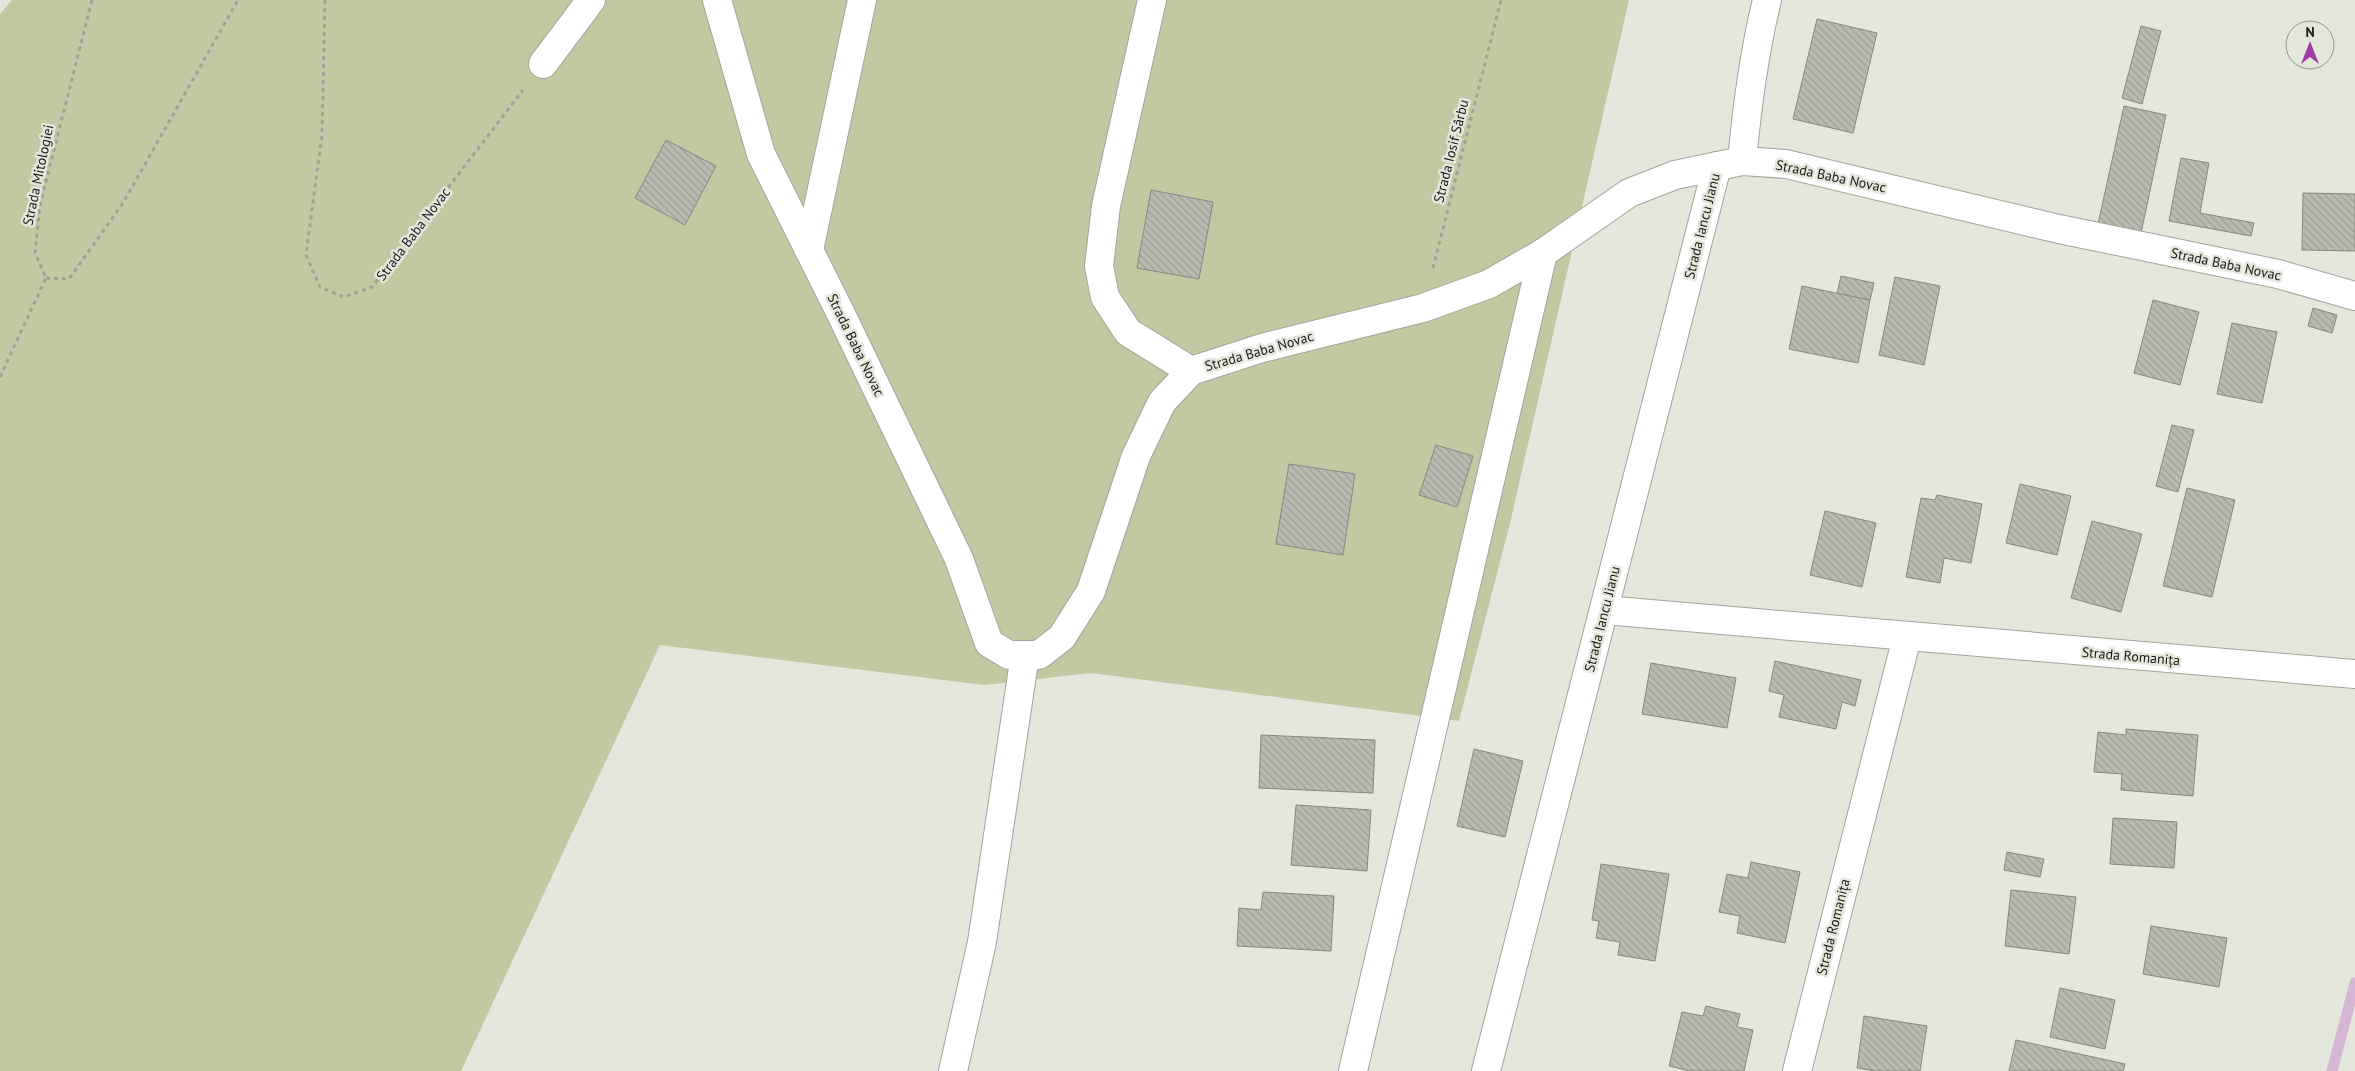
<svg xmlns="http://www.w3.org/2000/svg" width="2355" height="1071" font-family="'PT Sans',sans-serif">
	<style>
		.green { fill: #c0c9a2 }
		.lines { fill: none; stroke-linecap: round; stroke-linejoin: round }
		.stream { stroke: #d7b5d6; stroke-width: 11 }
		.building { fill: url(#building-back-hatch); stroke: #86887f }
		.street-casing { stroke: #a2a59b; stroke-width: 30 }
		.path { stroke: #9ea198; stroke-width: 3; stroke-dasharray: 4 4; stroke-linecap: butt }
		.street { stroke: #fff; stroke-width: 28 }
		.labels { text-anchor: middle; stroke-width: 5; stroke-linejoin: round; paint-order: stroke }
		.street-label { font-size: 14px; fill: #1a1b17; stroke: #e4e7dc }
	</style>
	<defs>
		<pattern id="building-back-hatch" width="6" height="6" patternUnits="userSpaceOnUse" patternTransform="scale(1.25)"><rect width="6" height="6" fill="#b8bbb0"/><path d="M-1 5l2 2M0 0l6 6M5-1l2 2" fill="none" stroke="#9ea097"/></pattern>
	</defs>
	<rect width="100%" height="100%" fill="#e4e7dc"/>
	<!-- green -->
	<path class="green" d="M12,0h1617l-118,519 -52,202 -368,-48 -107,12 -324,-40 -199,426h-461v-1057z"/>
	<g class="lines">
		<!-- stream -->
		<path class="stream" d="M2332,1071l23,-88"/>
	</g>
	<!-- building -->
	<g class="building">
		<path d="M1817,19l60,14 -24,100 -60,-14z"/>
		<path d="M2141,26l20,5 -19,73 -20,-6z"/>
		<path d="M2124,106l42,9 -25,118 -43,-9z"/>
		<path d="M666,140l50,26 -31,59 -50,-27z"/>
		<path d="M2181,158l28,5 -9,50 54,10 -3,13 -82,-15z"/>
		<path d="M1151,190l62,12 -14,77 -62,-11z"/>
		<path d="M2303,193l52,1v57l-53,-1z"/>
		<path d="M1841,276l33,7 -4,17 -33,-6z"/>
		<path d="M1895,277l45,9 -16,79 -45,-10z"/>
		<path d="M1802,286l68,14 -12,63 -69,-14z"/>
		<path d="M2153,300l46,12 -19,73 -46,-12z"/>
		<path d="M2313,308l24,7 -5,18 -24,-7z"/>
		<path d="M2232,323l45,9 -15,71 -45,-9z"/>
		<path d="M2172,425l22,5 -16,62 -22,-6z"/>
		<path d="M1436,445l37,11 -16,51 -38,-12z"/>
		<path d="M1289,464l66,10 -12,81 -67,-11z"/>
		<path d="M2020,484l51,12 -14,59 -51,-12z"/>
		<path d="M2187,488l48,12 -23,97 -49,-11z"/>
		<path d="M1937,495l45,9 -11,59 -27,-5 -4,25 -34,-6 15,-79 14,2z"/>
		<path d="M1825,511l51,12 -14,64 -52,-12z"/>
		<path d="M2092,521l50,13 -21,78 -50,-14z"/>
		<path d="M1775,661l86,19 -6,26 -13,-4 -6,27 -57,-12 5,-22 -15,-4z"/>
		<path d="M1651,663l85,15 -9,50 -85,-14z"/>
		<path d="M2126,729l72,6 -5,61 -72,-6 1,-16 -28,-2 4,-40 28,3z"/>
		<path d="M1261,735l114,5 -2,53 -114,-5z"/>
		<path d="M1474,749l49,12 -18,76 -48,-11z"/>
		<path d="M1296,805l75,5 -4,61 -76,-6z"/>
		<path d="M2113,818l64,4 -3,46 -64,-4z"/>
		<path d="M2007,852l37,7 -4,18 -36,-7z"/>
		<path d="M1751,862l49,10 -15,71 -48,-10 3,-17 -21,-4 8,-38 21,4z"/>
		<path d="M1601,864l68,10 -14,87 -37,-6 2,-13 -24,-4 3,-17 -7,-1z"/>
		<path d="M2011,890l65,7 -7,57 -64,-8z"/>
		<path d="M1263,892l71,4 -3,55 -94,-5 2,-38 22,2z"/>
		<path d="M2151,926l76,12 -8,49 -76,-13z"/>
		<path d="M2060,988l55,12 -10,49 -55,-12z"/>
		<path d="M1706,1006l34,8 -3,13 16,3 -9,41h-54l-21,-5 13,-54 21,4z"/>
		<path d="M1864,1016l63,10 -7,45h-45l-18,-3z"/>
		<path d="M2016,1040l109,24 -2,7h-114z"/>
	</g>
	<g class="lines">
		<!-- street casing -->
		<g class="street-casing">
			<g id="street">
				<path d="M717,0l44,154 79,158 119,247 30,84 20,12h30l23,-18 29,-46 45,-135 26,-54 29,-31 71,-23 161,-40 66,-24 54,-31 86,-60 46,-18 67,-14 44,3 273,65 219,45 77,22"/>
				<path d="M1152,0l-46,206 -7,60 6,31 23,35 63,39"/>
				<path d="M543,64l48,-64"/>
				<path d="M1742,161c5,-55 12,-108 25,-161"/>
				<path d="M809,250l53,-250"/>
				<path d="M1604,610l751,64"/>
				<path d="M953,1071l29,-129 43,-287"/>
				<path d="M1353,1071l190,-818"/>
				<path d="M1486,1071l231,-905"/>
				<path d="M1797,1071l110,-434"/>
			</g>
		</g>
		<!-- path -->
		<g class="path">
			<path d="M325,0l-3,135 -16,120 14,32 24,10 28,-10 151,-197"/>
			<path d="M1433,268l68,-268"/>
			<path d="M46,278l23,1 54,-76 115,-203"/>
			<path d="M0,377l46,-99 -11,-25 5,-48 52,-205"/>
		</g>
		<!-- street -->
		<use href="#street" class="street"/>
	</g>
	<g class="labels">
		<!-- street labels -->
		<g class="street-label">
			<text transform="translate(1451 151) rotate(-76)" y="5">Strada Iosif Sârbu</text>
			<text transform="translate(38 175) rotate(-78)" y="5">Strada Mitologiei</text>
			<text transform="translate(1831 176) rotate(12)" y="5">Strada Baba Novac</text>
			<text transform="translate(1702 226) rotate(-76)" y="5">Strada Iancu Jianu</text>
			<text transform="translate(413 234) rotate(-53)" y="5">Strada Baba Novac</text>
			<text transform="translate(2226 264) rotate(12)" y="5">Strada Baba Novac</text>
			<text transform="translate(856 345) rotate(64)" y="5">Strada Baba Novac</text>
			<text transform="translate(1259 351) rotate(-16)" y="5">Strada Baba Novac</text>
			<text transform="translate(1602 619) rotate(-76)" y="5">Strada Iancu Jianu</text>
			<text transform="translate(2131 656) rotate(5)" y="5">Strada Romanița</text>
			<text transform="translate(1833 927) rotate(-76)" y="5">Strada Romanița</text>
		</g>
	</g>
	<!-- north arrow -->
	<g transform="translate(2310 45)"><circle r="24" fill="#e4e7dc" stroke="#93958d"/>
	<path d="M0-4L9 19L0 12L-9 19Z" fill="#a13ca2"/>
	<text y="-8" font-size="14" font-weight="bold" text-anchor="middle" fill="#1a1b17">N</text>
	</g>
</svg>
